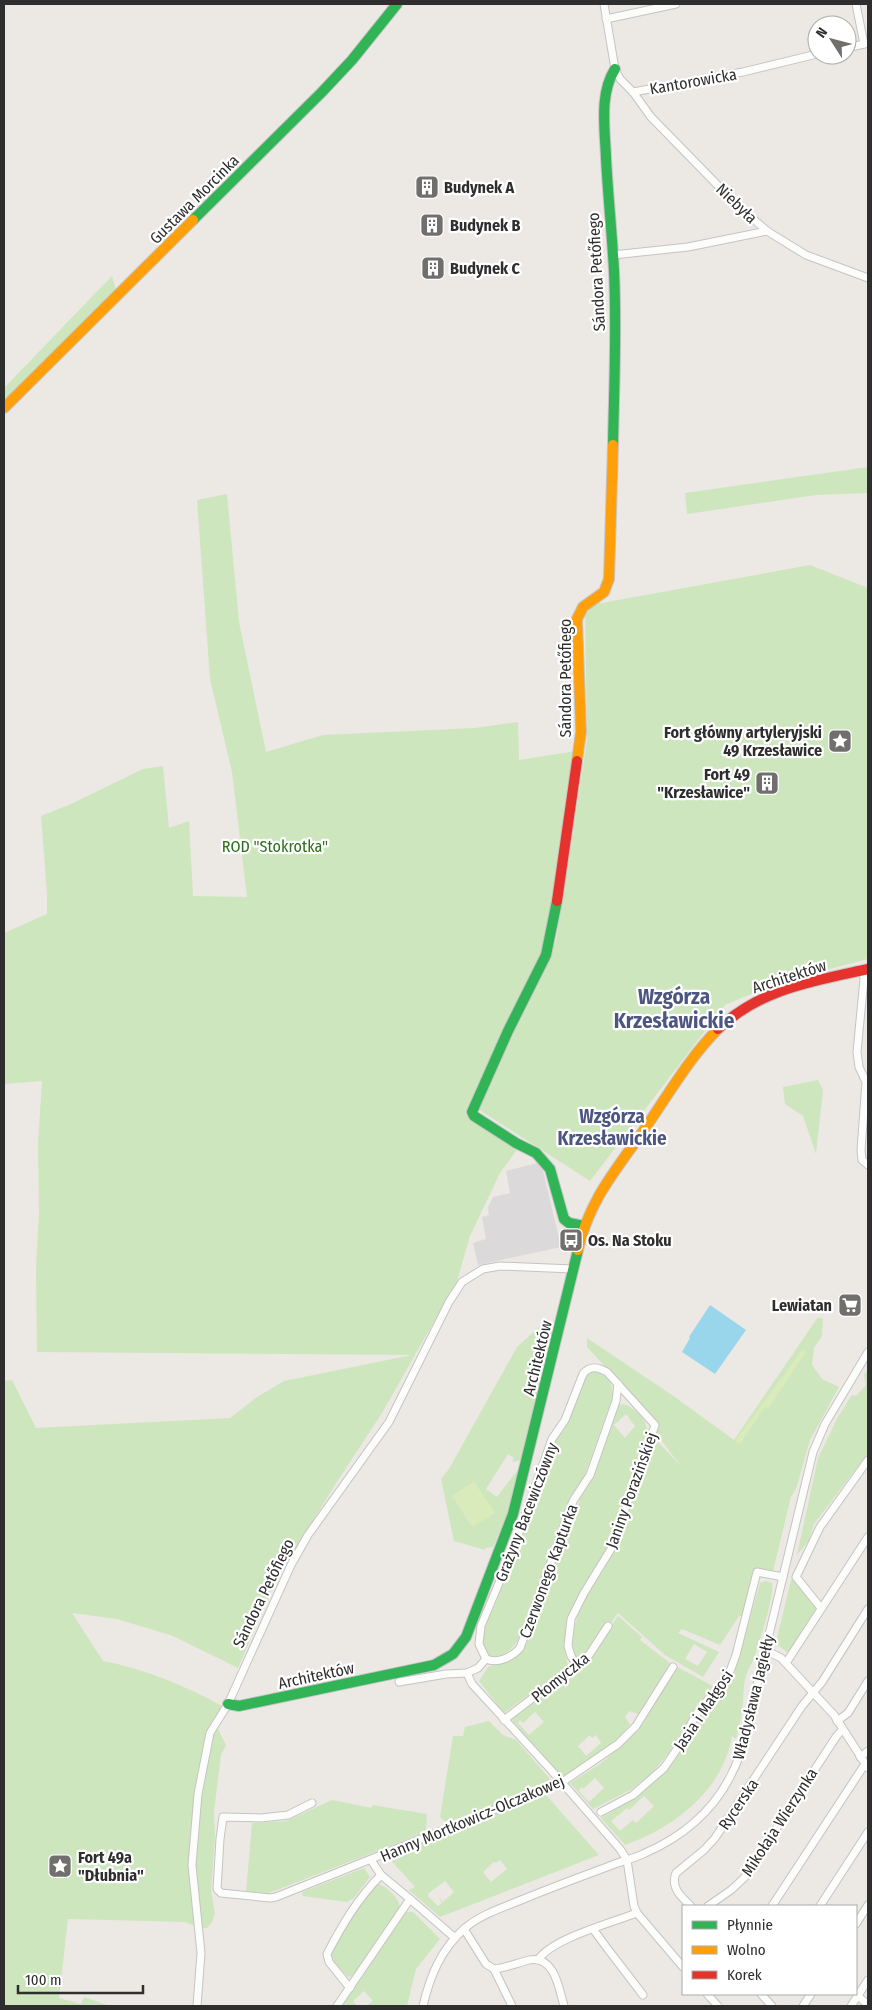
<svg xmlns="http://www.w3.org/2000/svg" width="872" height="2010" font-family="'Fira Sans Condensed',sans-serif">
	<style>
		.industrial { fill: #dcd9db }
		.green { fill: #cee6be; fill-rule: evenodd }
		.pitch { fill: #d9eabb }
		.water { fill: #99d6ec }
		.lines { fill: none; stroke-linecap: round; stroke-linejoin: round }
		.street-casing { stroke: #c5c4c5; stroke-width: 9 }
		.fast-casing { stroke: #c5c4c5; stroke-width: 12 }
		.slow-casing { stroke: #c5c4c5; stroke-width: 12 }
		.jam-casing { stroke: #c5c4c5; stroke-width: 12 }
		.street { stroke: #fcfcfb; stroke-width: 7 }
		.fast { stroke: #30b455; stroke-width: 10 }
		.slow { stroke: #ff9f0a; stroke-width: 10 }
		.jam { stroke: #e5322d; stroke-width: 10 }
		.labels { text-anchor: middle; stroke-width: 4.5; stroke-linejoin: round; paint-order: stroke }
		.street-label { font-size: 16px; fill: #2e2e2e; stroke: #fff }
		.poi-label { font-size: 16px; font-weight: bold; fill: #2e2e2e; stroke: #fff; text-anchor: start }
		.park-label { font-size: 16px; fill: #2c6e1b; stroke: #fff }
		.quarter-label { font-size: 19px; font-weight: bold; fill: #4d5680; stroke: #fff }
		.district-label { font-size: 21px; font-weight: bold; fill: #4d5680; stroke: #fff }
	</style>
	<rect width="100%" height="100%" fill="#ece8e4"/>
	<!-- industrial -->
	<path class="industrial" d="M541,1162l20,85 -83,18 -5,-22 13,-4 -4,-22 7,-2 -1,-8 5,-10 17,-4 -4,-22z"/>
	<!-- green -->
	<g class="green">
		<path d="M112,276l4,14 -112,112v-14z"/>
		<path d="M868,467v26l-52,2 -129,19 -2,-21z"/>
		<path d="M227,494l12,128 27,130 57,-17 152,-7 43,-6 1,38 57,-9 -16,91 -14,102 -80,171 53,32 -19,26 -30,63 -13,45 -75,132 -49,75 -57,92 -38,88 -65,-32 -56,-17 -45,-6 31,48c42,8 81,24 119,45l-7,17 11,22 -5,10 -7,57 1,24 -4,54 4,24 -3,8 -5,6h-8l-14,-6 -117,-3 -9,79 22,6 3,-7 26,9h-106v-625l8,-1 24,48 194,-10 27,-21 27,-16 128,-26 -375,-3 -1,-83 3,-56 -1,-69 4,-63 -38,3v-151l43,-19v-20l-6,-78 30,-12 72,-35 20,-3 6,62 20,-7 4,75 54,1 -15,-125 -22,-93 -13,-179z"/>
		<path d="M810,565l58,23v371l-85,22 -58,24 -135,176 -112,-72 78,-168 31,-201 -2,-134z"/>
		<path d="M818,1080l5,10 -7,64 -13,-38 -18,-12 -2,-17z"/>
		<path d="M818,1317l5,2 -1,17 -8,12 -2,17 10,14 17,8 -29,53 -14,49 -5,8 -18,74 -17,-2 -12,47h-5l-19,29 -38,-16 -4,4 41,19 -16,25 -38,-22 -47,-42 -8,11 -4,-2 -22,33 -4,3 -5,-1c-12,-30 24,-90 44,-112l-2,-2 5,-15 6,-8 -3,-3 6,-17 6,-4 -3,-3 15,-43 7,-10 24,25 -25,-33 3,-8 -71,-77v-9l85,57 62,45zM694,1644l13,8 -9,14 -13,-7z"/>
		<path d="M548,1319l7,8 -33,133 -10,2 2,-4 -6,-4 -22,35 11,8 23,-30 -12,45 -15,35 -8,1v2l-31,-9 -13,-62 8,-10 68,-122z"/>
		<path d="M868,1369v84l-54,71 -5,16 -12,15 21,-97 20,-41 14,-22 4,1 10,-11 -2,-10z"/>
		<path d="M596,1371c12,4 17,13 17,25l-29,81 -13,20 -51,140c-6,11 -17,22 -31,19l-8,-16 1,-9 12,-23 15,-40 46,-130 14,-19 14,-41 7,-6z"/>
		<path d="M623,1404c12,3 25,17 24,28l-42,121 -17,26 -20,42 -4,27 4,18 -64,47 -25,-32 9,-14 24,-8 6,-4 7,-9 40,-115 10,-24 5,-5 -2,-5 12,-16 29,-76zM626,1414l9,12 -10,12 -11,-13z"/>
		<path d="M791,1580h2l22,24 1,7 -26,40 -3,1 -9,-7 -1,-7z"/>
		<path d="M766,1581l6,2c3,13 -14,63 -19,78 -12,18 -8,31 -11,50 -1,9 -4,19 -6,28l-4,-3c-9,55 -59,92 -107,109l-24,-27c25,-14 49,-29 67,-51 12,-14 17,-32 30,-46l-1,-3 22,-22 15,-21 26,-92zM644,1796l10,10 -18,17 -3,-3 -13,11 -9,-10 16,-13 2,2z"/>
		<path d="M618,1616l24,21 -2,3 30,23 -32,51 -9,-3 -4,6 5,7c-13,18 -47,45 -68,53l-50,-57 1,-4 70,-51zM535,1712l9,10 -15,13 -11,-12 2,-3 3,3zM590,1735l2,3 4,-3 5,8 -15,13 -8,-10z"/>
		<path d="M677,1667l36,19 -16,19 -29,49 -17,20 -19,15 -39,20 -23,-26 30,-19 39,-34zM595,1778l9,10 -15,14 -10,-11 2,-4 2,2z"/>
		<path d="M489,1721l14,14 13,5 34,39 -4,6 -99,38 -7,-6 13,-81h10l2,-9z"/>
		<path d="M546,1795l53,60 -159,62 -31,-27 6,-3 -28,-31zM500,1860l7,9 -16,13 -8,-10 11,-10 2,1zM445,1881l9,11 -11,10 -5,-6 4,7 -4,3 -10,-10 1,-3z"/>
		<path d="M332,1800l40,8v-3l55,9 -1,18 -157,61 -23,-1 6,-69 34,-2z"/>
		<path d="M364,1868l6,9 -16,21 -7,4 -44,-6 -1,-4z"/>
		<path d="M379,1884c9,4 20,14 21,24l-45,67 -7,2 -17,-18 -1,-7 24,-41 21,-25z"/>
		<path d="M405,1912h8l27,27 -24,30 -9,37h-41l7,-5 -9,-10 -11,10 4,5h-17z"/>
	</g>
	<!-- pitch -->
	<g class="pitch">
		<path d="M803,1349l3,3 -38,57 -3,-2 -25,37 -5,-3z"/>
		<path d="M474,1481l21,32 -23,14 -20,-31z"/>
	</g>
	<!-- water -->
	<path class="water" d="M710,1305l36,25 -31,44 -33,-22 8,-14 -1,-1z"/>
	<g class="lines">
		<!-- street casing -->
		<g class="street-casing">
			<g id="street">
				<path d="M604,4l11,65 5,10 13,13 18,25 84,86 32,28 39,24 62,23"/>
				<path d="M856,4l8,40"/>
				<path d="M606,19l70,-15"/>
				<path d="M847,48l21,-5"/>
				<path d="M633,92l110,-20 74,-18"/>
				<path d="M613,255l75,-8 79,-16"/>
				<path d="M863,970l1,9 -7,73 2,15 7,15 -5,68 1,10 6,5"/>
				<path d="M821,1608l-25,-31 24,-50 48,-67"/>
				<path d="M765,1650l16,8 53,57 34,53"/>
				<path d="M486,1659l-7,-15 2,-18 33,-79 38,-108 13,-19 18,-46c7,-9 15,-7 24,-2l48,53 -44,124 -27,44 -13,26 -3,27 3,10 5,8"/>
				<path d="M786,1663l82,-126"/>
				<path d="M467,1673l5,11 79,86 69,79 7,11 7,46 3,7 46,54"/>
				<path d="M399,1682l47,-8 21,-1 11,-5 8,-9c12,5 26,-2 34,-11l53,-147 17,-26 26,-74 2,-17"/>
				<path d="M504,1720l85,-65 19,-29"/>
				<path d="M837,1721l11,-8 20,-32"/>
				<path d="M860,1757l8,-6"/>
				<path d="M312,1803l-24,12 -27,3 -38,-1 -3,22 -3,50 4,4 49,5 6,-1 285,-114 57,-39 18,-18 37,-59"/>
				<path d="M601,1812l32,-17 31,-27 15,-22 18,-33 32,-39 7,-19 21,-83 26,5"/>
				<path d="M371,1860l10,15"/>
				<path d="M691,1906c-10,-9 -21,-19 -15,-33l28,-23 11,-12 87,-132 20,-24 46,-73"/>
				<path d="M708,1906l23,-16 13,-12 92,-141 6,-7"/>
				<path d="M772,1906l93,-142"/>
				<path d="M820,1906l48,-74"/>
				<path d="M856,1924l12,-19"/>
				<path d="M464,1929l22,35 8,5c12,-1 23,-6 35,-9 26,-5 30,29 35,46"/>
				<path d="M593,1929l14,19 36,47"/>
				<path d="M538,1960c13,-21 75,-38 99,-47"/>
				<path d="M494,1969l18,37"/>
				<path d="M350,1988l-21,-26 -2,-8c15,-29 31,-56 54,-79l29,24"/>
				<path d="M707,1994l11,12"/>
				<path d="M761,1994l11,12"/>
				<path d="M858,1996l10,9"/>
				<path d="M197,2006l4,-53 -9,-88 6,-71 12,-61 18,-29 63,-139 17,-30 81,-113 60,-120 13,-20 21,-13 17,-3 73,3"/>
				<path d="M337,2006l73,-107 45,39"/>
				<path d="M423,2006c7,-30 18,-57 42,-78 18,-15 40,-21 61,-30 27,-11 54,-21 81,-31 12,-5 25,-8 36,-13 47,-20 82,-54 98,-103l72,-299 12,-28 43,-72"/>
				<path d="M803,2006l8,-12"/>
				<path d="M851,2006l17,-26"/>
			</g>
		</g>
		<!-- fast casing -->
		<g class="fast-casing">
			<g id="fast">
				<path d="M193,220l129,-128 30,-32 45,-56"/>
				<path d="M613,445c1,-57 4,-116 1,-174 -2,-38 -6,-75 -8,-113 -1,-29 -7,-64 9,-89"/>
				<path d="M557,901l-11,54 -38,76 -36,81 2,4 42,27 20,10 14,16 14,50 5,4 15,3"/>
				<path d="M228,1704l11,2 195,-41 19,-11 13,-17 47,-123 65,-264"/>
			</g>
		</g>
		<!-- slow casing -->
		<g class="slow-casing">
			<g id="slow">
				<path d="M4,408l189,-188"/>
				<path d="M577,761l4,-29 -4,-113 6,-12 21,-15 5,-13 4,-134"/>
				<path d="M578,1250c12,-54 42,-84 72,-129 21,-31 41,-65 68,-92"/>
			</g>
		</g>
		<!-- jam casing -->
		<g class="jam-casing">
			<g id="jam">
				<path d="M557,901l20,-140"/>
				<path d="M718,1029c42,-40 95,-48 150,-60"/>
			</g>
		</g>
		<!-- street -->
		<use href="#street" class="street"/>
		<!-- fast -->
		<use href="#fast" class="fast"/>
		<!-- slow -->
		<use href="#slow" class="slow"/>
		<!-- jam -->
		<use href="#jam" class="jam"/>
	</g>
	<!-- icons -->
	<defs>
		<g id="building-square" transform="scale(1.25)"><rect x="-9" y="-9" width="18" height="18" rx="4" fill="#706f6e" stroke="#fff"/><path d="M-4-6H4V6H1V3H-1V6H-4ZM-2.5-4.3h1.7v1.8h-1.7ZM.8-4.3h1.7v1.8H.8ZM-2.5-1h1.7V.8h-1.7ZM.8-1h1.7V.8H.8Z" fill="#fff"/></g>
		<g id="sight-square" transform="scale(1.25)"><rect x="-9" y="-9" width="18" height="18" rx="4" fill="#706f6e" stroke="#fff"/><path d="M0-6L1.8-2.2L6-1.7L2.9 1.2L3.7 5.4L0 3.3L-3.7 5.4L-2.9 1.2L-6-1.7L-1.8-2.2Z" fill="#fff"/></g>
		<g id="bus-square" transform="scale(1.25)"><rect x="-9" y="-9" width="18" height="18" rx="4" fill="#706f6e" stroke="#fff"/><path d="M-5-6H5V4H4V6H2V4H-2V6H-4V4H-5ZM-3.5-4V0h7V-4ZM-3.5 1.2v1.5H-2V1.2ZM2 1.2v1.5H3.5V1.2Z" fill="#fff"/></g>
		<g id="supermarket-square" transform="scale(1.25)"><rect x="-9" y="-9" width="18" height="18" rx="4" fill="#706f6e" stroke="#fff"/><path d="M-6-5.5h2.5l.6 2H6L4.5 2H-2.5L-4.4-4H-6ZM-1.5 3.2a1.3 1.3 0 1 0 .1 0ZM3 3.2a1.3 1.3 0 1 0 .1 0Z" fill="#fff"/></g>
	</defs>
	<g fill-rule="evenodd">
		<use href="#building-square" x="427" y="187"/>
		<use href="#building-square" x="432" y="225"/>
		<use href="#building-square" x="433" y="268"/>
		<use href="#sight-square" x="840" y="741"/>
		<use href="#building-square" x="767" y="783"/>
		<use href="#bus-square" x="571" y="1240"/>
		<use href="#supermarket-square" x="850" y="1305"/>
		<use href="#sight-square" x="60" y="1866"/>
	</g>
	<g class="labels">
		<!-- street labels -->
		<g class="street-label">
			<text transform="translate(693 81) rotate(-10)" y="6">Kantorowicka</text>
			<text transform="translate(194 199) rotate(-45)" y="6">Gustawa Morcinka</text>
			<text transform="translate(737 203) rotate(44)" y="6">Niebyła</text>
			<text transform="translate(596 272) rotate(-93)" y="6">Sándora Petőfiego</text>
			<text transform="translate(565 678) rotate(-90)" y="6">Sándora Petőfiego</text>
			<text transform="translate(789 976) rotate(-18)" y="6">Architektów</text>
			<text transform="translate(537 1358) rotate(-76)" y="6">Architektów</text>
			<text transform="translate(631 1490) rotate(-70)" y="6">Janiny Porazińskiej</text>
			<text transform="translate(526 1512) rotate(-69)" y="6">Grażyny Bacewiczówny</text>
			<text transform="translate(548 1571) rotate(-70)" y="6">Czerwonego Kapturka</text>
			<text transform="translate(263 1593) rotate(-64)" y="6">Sándora Petőfiego</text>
			<text transform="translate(316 1675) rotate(-12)" y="6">Architektów</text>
			<text transform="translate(560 1677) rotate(-39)" y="6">Płomyczka</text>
			<text transform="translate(753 1697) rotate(-76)" y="6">Władysława Jagiełły</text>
			<text transform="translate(703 1710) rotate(-56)" y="6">Jasia i Małgosi</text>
			<text transform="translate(738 1804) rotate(-56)" y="6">Rycerska</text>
			<text transform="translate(472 1818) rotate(-23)" y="6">Hanny Mortkowicz-Olczakowej</text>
			<text transform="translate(779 1822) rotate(-57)" y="6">Mikołaja Wierzynka</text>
		</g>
		<!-- poi labels -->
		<g class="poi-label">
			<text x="444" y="193">Budynek A</text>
			<text x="450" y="231">Budynek B</text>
			<text x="450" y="274">Budynek C</text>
			<text x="822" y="738" text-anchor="end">Fort główny artyleryjski<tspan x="822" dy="18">49 Krzesławice</tspan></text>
			<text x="750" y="780" text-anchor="end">Fort 49<tspan x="750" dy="18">"Krzesławice"</tspan></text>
			<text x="588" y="1246">Os. Na Stoku</text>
			<text x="832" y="1311" text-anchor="end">Lewiatan</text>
			<text x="78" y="1863">Fort 49a<tspan x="78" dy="18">"Dłubnia"</tspan></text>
		</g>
		<!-- park labels -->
		<g class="park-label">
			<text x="275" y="852">ROD "Stokrotka"</text>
		</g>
		<!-- quarter labels -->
		<g class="quarter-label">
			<text x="612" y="1123">Wzgórza<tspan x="612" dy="22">Krzesławickie</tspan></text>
		</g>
		<!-- district labels -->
		<g class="district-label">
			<text x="674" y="1004">Wzgórza<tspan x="674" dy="24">Krzesławickie</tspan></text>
		</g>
	</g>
	<!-- border -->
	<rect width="872" height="2010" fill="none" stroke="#2e2e2e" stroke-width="10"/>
	<!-- legend -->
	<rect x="682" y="1905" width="175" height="90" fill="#ffffff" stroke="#ababab"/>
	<rect x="692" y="1921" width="25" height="8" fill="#30b455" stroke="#ababab"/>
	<text x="727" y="1930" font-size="15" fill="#2e2e2e">Płynnie</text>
	<rect x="692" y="1946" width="25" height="8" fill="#ff9f0a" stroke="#ababab"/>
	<text x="727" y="1955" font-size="15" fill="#2e2e2e">Wolno</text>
	<rect x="692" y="1971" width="25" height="8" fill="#e5322d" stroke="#ababab"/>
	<text x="727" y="1980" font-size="15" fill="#2e2e2e">Korek</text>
	<!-- north arrow -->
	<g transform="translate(832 40) rotate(306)"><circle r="24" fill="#ffffff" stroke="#ababab"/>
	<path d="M0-4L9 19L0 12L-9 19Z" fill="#706f6e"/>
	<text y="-8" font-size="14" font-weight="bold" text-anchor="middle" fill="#2e2e2e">N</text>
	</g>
	<!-- scale -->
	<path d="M18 1985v8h125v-8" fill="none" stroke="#2e2e2e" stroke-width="2.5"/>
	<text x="25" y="1985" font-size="15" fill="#2e2e2e" stroke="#ffffff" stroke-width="4" paint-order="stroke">100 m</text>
</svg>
